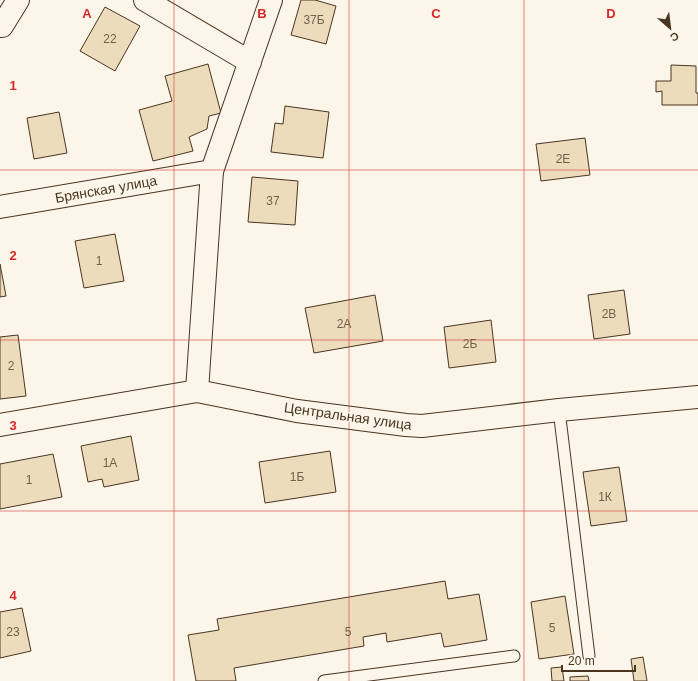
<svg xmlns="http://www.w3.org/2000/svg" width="698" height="681" font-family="Arial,sans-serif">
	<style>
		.building { fill: #ecdcbc; stroke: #4a3520 }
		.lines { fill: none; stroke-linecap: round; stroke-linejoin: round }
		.lane-casing { stroke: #4a3520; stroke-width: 13 }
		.street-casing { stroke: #4a3520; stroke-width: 24 }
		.lane { stroke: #fbf6e9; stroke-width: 11 }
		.street { stroke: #fbf6e9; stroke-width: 22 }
		.grid { fill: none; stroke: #d62828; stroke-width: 1; stroke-opacity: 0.55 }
		.labels { text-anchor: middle; stroke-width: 3; stroke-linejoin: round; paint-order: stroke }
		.number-label { font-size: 12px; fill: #725f47 }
		.street-label { font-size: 14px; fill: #4a3520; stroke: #fbf6e9 }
		.grid-label { font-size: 13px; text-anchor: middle; font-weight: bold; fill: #d62828; stroke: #fbf6e9; stroke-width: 3; stroke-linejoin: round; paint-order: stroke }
	</style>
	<rect width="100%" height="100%" fill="#fbf6e9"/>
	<!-- building -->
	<g class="building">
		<path d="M301,0h14l21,6 -10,38 -35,-9z"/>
		<path d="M105,7l35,19 -25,45 -35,-20z"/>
		<path d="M208,64l13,49 -12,3 -2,13 -18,8 4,14 -40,10 -14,-51 33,-9 -7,-25z"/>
		<path d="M671,65l25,1v27h2v12h-36v-14l-6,1v-11h15z"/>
		<path d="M285,106l44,6 -6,46 -52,-6 4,-29 8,1z"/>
		<path d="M59,112l8,41 -33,6 -7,-41z"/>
		<path d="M585,138l5,37 -49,6 -5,-37z"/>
		<path d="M252,177l46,4 -3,44 -47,-3z"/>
		<path d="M115,234l9,47 -40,7 -9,-47z"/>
		<path d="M0,264l6,32 -6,1z"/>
		<path d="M624,290l6,44 -36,5 -6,-44z"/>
		<path d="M375,295l8,46 -69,12 -9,-45z"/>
		<path d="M491,320l5,42 -47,6 -5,-41z"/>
		<path d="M18,335l8,61 -26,3v-62z"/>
		<path d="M131,436l8,44 -35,7 -2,-8 -14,3 -7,-36z"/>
		<path d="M330,451l6,41 -71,11 -6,-41z"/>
		<path d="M53,454l9,43 -62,12v-45z"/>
		<path d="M619,467l8,54 -36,5 -8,-54z"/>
		<path d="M445,581l3,18 31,-5 8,46 -43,7 -3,-14 -54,9 -1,-9 -23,4 1,9 -130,22 2,13h-40l-8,-46 31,-5 -2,-11z"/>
		<path d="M565,596l9,58 -35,5 -8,-57z"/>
		<path d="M22,608l9,43 -31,7v-46z"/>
		<path d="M643,657l4,24h-13l-3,-22z"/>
		<path d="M562,667l2,14h-12l-1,-13z"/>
		<path d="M588,676l1,5h-19v-4z"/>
	</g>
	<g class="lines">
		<!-- lane casing -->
		<g class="lane-casing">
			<g id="lane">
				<path d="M559,410l30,246"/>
				<path d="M324,681l190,-25"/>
			</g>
		</g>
		<!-- street casing -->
		<g class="street-casing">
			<g id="street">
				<path d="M145,0l105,62"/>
				<path d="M0,26h2l16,-26"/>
				<path d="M0,207l212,-36"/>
				<path d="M197,391l15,-220 59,-171"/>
				<path d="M0,425l197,-34 100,20 109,14 16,1 137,-16 139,-13"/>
			</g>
		</g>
		<!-- lane -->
		<use href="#lane" class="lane"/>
		<!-- street -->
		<use href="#street" class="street"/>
	</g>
	<!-- grid -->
	<path class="grid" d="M174,0v681M349,0v681M524,0v681M0,170h698M0,340h698M0,511h698"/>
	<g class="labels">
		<!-- number labels -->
		<g class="number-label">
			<text x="314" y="24">37Б</text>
			<text x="110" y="43">22</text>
			<text x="563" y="163">2Е</text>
			<text x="273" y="205">37</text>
			<text x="99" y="265">1</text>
			<text x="609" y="318">2В</text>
			<text x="344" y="328">2А</text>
			<text x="470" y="348">2Б</text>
			<text x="11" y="370">2</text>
			<text x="110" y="467">1А</text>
			<text x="297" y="481">1Б</text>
			<text x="29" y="484">1</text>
			<text x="605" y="501">1К</text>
			<text x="552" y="632">5</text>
			<text x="13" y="636">23</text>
			<text x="348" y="636">5</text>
		</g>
		<!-- street labels -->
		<g class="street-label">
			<text transform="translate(106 189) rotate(-10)" y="5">Брянская улица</text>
			<text transform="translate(348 416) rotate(8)" y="5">Центральная улица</text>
		</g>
	</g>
	<g class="grid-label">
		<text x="87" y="18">A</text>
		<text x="262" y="18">B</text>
		<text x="436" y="18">C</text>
		<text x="611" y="18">D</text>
		<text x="13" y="90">1</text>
		<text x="13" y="260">2</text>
		<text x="13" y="430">3</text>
		<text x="13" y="600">4</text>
	</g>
	<!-- north arrow -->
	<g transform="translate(670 28) rotate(152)" stroke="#fbf6e9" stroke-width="3" paint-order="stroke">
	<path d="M0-3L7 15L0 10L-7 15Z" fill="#4a3520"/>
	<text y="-6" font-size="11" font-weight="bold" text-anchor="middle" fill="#4a3520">С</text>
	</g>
	<!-- scale -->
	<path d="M562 665v6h73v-6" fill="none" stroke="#4a3520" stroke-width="2"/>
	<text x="568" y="665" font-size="12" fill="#4a3520" stroke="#fbf6e9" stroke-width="3" paint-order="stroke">20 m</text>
</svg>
